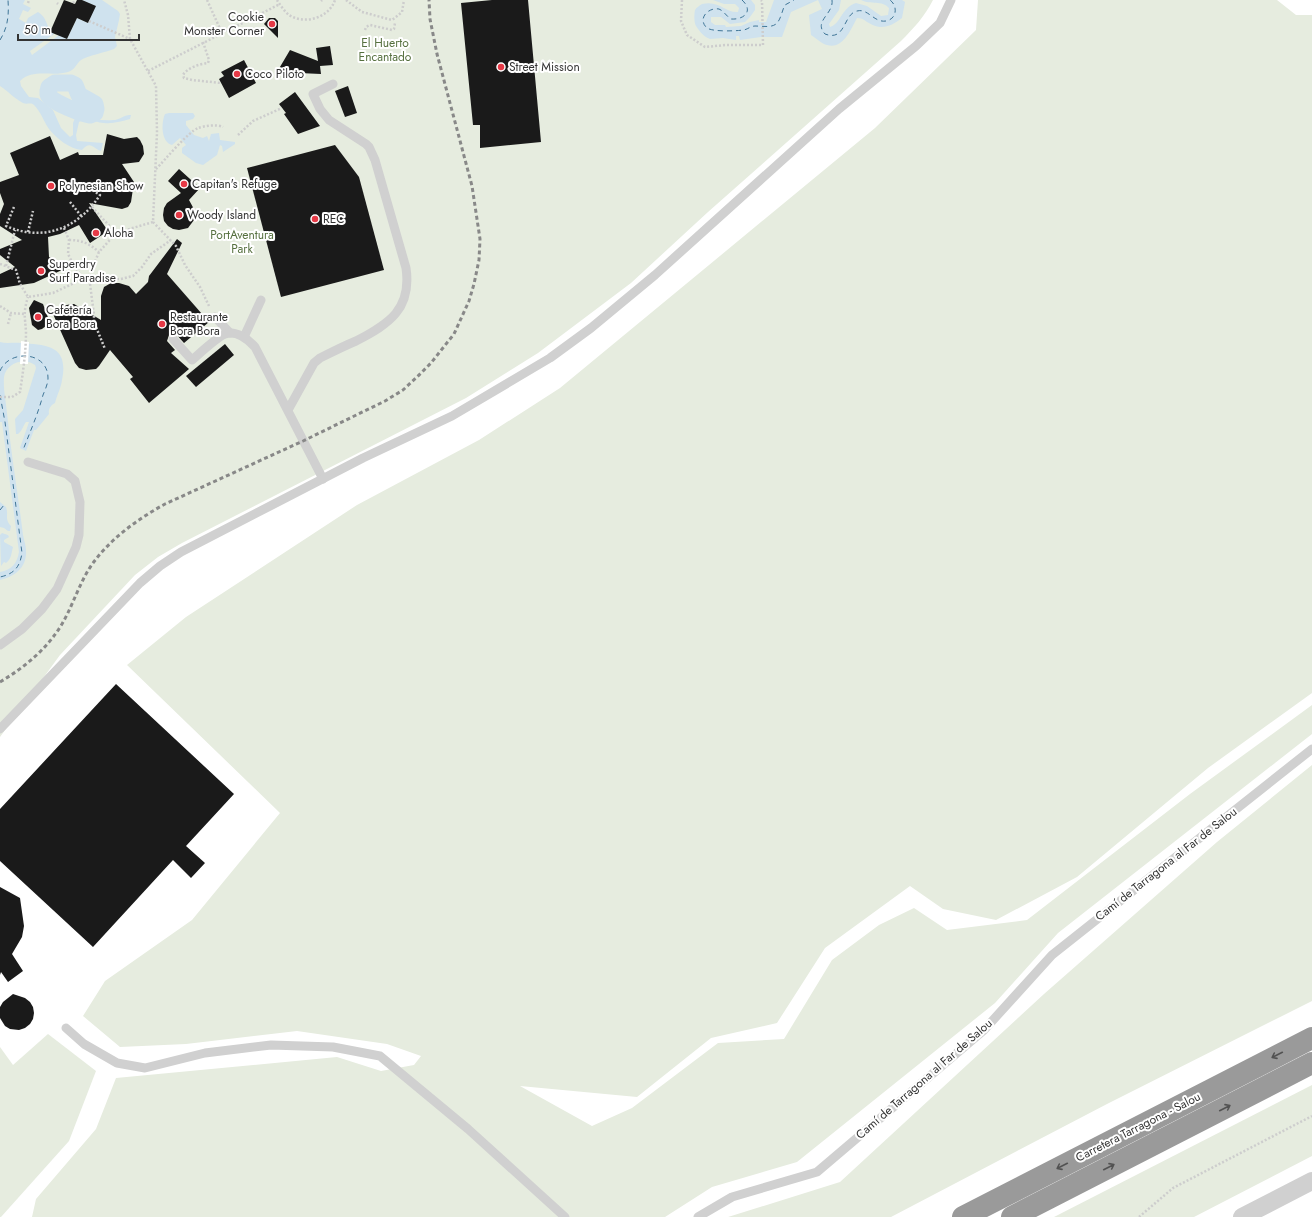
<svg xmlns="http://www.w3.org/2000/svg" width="1312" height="1217" font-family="Jost,sans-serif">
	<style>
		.green { fill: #e6ecdf }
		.water { fill: #cfe2ee }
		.pier { fill: #fff }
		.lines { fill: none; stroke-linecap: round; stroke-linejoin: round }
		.canal { stroke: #cfe2ee; stroke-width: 17 }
		.ferry { stroke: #3f7597; stroke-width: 1; stroke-dasharray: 5 4; stroke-linecap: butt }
		.building { fill: #1a1a1a }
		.path { stroke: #cdcdcd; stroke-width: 2.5; stroke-dasharray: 2 2; stroke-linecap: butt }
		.lane { stroke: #d0d0d0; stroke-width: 9 }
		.street { stroke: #d0d0d0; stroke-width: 18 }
		.highway { stroke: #9a9a9a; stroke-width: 22 }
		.rail { stroke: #888; stroke-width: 3; stroke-dasharray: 4 3; stroke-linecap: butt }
		.oneway { stroke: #525252 }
		.poi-dot { fill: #e63946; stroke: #fff; stroke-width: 1.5 }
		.labels { text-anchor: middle; stroke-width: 4; stroke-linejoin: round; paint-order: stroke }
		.poi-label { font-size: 12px; fill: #333; stroke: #fff; text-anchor: start }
		.park-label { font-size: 12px; fill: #56703f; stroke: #fff }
		.street-label { font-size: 12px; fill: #333; stroke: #fff }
	</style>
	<rect width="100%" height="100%" fill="#fff"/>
	<!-- green -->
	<g class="green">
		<path d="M0,0h933c-8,16 -19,28 -32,41l-193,171 -77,71 -93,70 -72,45 -284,145 -24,14 -23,18 -75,80 -60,82z"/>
		<path d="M978,0h299l19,15h16v678l-104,75 -131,109 -81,43 -53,-11 -33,-23 -85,62 -48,75 -66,15 -74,59 -117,-11 72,40 40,-18 86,-65 66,-4 48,-79 47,-35 35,-17 33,22 80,-10 163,-126 122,-89v29l-254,199 -63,70 -198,159 -85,25 -47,30h-633l4,-18 60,-70 20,-51 221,-21 44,14 33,-6 7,-9 -34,-12 -90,-13 -111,13 -66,3 -37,-31 22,-35 87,-61 88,-107 -153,-148 59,-48 171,-112 122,-65 81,-52 315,-260 101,-98z"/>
		<path d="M1312,765v236l-205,103 -216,113h-163l112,-35 204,-188 173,-152z"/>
		<path d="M48,1034l48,37 -27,70 -68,76h-1v-170l13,18z"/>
		<path d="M1312,1085v71l-118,61h-140z"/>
	</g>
	<!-- water -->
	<g class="water">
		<path d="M0,0h25l-2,4 8,4 -3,4 -5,-2 -4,9 7,4 2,-5 10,-6c8,5 8,11 12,19l4,3 -24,17 2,4 27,-20 8,4 10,-21 11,5 7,-17 -13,-6h20l16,11 2,3 -1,6 -4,17 2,9 -3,3c-8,3 -27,7 -33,11 -5,4 -6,10 -13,12 -16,5 -35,-4 -48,9l1,5 8,11 9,1 15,12 8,18 9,9 3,-2v-12l2,-5c13,-3 25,4 38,2 7,0 12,-6 18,-5l-1,4c-8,2 -17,5 -26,4 -9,0 -16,-7 -25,-1l-3,13 1,6 26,2 -2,8c-8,-2 -10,-11 -19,-1 -12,-1 -25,-11 -33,-21 -5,-7 -8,-17 -15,-24 -3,-3 -7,0 -11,-2 -8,-4 -15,-12 -23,-17z"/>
		<path d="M713,0h38l4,5v5l-5,7 -5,5 -15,2 -9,-7h-10v5l4,3h10l1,2 15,-1 9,-4 9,-2v2h7l8,-22h44l-27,12 -9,25h-21l-21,3 -1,-4h-3v4l-13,-2 -13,1c-6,-2 -10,-7 -14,-13 -2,-4 -2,-11 -1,-16 2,-3 4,-4 7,-6 18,-4 23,9 36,8l1,-4 -4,-4h-11z"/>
		<path d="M818,0h23l-2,10 -10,14 1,3c11,-3 11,-19 26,-24l11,3 14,10 7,-1 1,-7c-7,-8 -18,-3 -28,-8h41l3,2 -3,16c-10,8 -21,13 -33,5 -4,-2 -6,-5 -12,-5 -6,11 -14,32 -30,27 -5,-1 -11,-7 -16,-10l-2,-20 13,-6z"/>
		<path d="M169,113h24l2,3 -2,3 -7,2v4l8,10 9,3 4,-2 2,5 2,-7 8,-1 1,7 15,2v2l-12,8 -1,-6 -2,-1 -3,10 -14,10 -7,-2 -14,-10v-5l4,-3 -6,-7 -8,7c-11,-3 -11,-22 -7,-31z"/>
		<path d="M0,342c7,2 14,0 21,1 27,2 48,3 41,37 -1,8 -5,15 -7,23 -4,2 -7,6 -6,11l-13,16h-2l-8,21 -6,-3 9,-26h-3c-3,4 -4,9 -8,12h-2l-1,-15 8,-9 13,-42 -1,-3c-11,-8 -29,-2 -31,12 -1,11 2,25 3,36 4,41 11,81 16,122 1,5 3,11 3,16 1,16 -11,26 -26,29v-8c12,-2 17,-9 19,-20l-17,-130h-2z"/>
		<path d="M0,502l6,5c3,9 -2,11 5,19l-1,5h-2l-4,-3 -4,-1z"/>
		<path d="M2,533l6,2 1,2 -5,3v2l9,5c-2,7 -1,11 -7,16l-2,-1 -3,4 -1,-31z"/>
	</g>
	<!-- pier -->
	<path class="pier" d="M21,341l8,1 -1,22h-8z"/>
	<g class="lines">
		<!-- canal -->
		<path class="canal" d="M55,83h16l4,2 4,10 16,9 1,5 -1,4 -5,2c-8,-1 -36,-12 -41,-19 -2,-2 -1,-6 0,-9z"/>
		<!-- ferry -->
		<g class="ferry">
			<path d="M742,0c12,11 2,20 -11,19 -5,-3 -7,-8 -12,-10 -11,-2 -22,10 -12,19 6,4 29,3 37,2 4,-1 7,-4 11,-4 7,0 16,2 21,-2 5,-4 6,-14 9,-19l9,-5"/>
			<path d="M832,0c2,14 -19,21 -7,34 21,8 18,-20 32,-23 11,-3 17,12 29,10 11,-2 12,-15 4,-21"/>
			<path d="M0,40c8,-13 9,-25 8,-40"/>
			<path d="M0,371c9,-22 48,-20 48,7 0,6 -3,12 -5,17 -5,19 -13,37 -20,55"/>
			<path d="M0,395l5,27 17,131c-2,14 -8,21 -22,24"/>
			<path d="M0,510l4,-5"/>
		</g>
	</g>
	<!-- building -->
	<g class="building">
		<path d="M64,0l11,4 2,-4h5l14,6 -8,17 -11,-5 -10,21 -17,-7z"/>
		<path d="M492,0h36l13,142 -61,6v-23h-7l-12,-122z"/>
		<path d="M269,18h6l3,3v17l-14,-14z"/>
		<path d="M330,46l3,19 -13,1 1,8 -44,-2 13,-22 28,11 -2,-13z"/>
		<path d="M244,60l12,23 -27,15 -10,-19 5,-3 -3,-4z"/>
		<path d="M348,86l9,27 -12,4 -10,-26z"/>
		<path d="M295,92l25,34 -22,8 -14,-20 2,-1 -7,-9z"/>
		<path d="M107,134l17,5 13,-2 3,3 3,6 1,8 -5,8 -17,2 12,18 -3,20 -3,5 -6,2 -33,-6 19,28 -18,12 -11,-18 -19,9 -12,3 1,20 8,4 5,9 -28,13 -34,5v-14l15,-7 -15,-12v-6l22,-9 -22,-14v-12l4,-10 -4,-11v-11l19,-7 -9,-22 40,-17 10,24 18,-8 1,3h24z"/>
		<path d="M335,145l24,32 25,93 -103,27 -34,-129z"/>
		<path d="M179,169l21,19 -11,12 6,11 -1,9 -6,8 -9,2 -6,-1 -5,-3 -4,-5 -1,-6 1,-7 3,-5 14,-10 -13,-12z"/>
		<path d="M177,239l5,4 -15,31 42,48 -25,21 -9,-10h-3l-3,2 -2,6 8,9 -4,3 18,16 -40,34 -19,-24 3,-2 -23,-27 -11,16 -3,3 -10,1 -7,-2 -4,-5 -22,-49 10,-8 8,-2h3l27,16v-24l3,-9 7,-4h8l10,3 7,8 12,-12 1,-6z"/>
		<path d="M34,300l9,4 7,19 -8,6 -4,1 -6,-5 -3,-17z"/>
		<path d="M225,344l9,11 -38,32 -10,-11z"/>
		<path d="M116,684l118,110 -48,52 19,17 -14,15 -18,-18 -80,87 -93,-86v-52z"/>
		<path d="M0,887l20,11 4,28 -2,11 -10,17 11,17 -15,11 -7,-10 -1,3z"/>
		<path d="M13,994l12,4 5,4 3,5 1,6 -1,6 -3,5 -5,4 -6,2 -9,-1 -5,-3 -5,-8v-11l3,-5z"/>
	</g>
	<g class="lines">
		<!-- path -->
		<g class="path">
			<path d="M207,0l15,33"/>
			<path d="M277,0c3,5 8,12 12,15 16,10 40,3 46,-15"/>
			<path d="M346,0l16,12 30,8 10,-8 2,-12"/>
			<path d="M682,0l-1,21 6,14 18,12 21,-2h37l-1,-44 -1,-1"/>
			<path d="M321,1l1,-1"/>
			<path d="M28,3l1,-3"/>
			<path d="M57,3l1,1"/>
			<path d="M73,3l2,-3"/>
			<path d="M89,21l41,18"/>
			<path d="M365,30l1,-3 4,-2 22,5 2,-1 1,-6"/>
			<path d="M203,42l6,18 -1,3c-9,1 -21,5 -25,12l1,3 8,2 29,3"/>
			<path d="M148,71l132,-67"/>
			<path d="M238,135l15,-14 29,-13"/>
			<path d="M156,169c9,-9 32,-37 42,-41 6,-2 19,-4 25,-1"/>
			<path d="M70,202l12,15"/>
			<path d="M14,207l-8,19c37,16 72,3 94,-31l-14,-9"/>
			<path d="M92,207l24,26"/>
			<path d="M153,222l23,24 9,19 15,22 9,19"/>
			<path d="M64,228l5,12 -1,14 5,10 10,15"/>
			<path d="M28,232l5,-21"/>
			<path d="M69,240c13,0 21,4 30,12"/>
			<path d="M0,264l16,6 4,14 8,13 25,-4 36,-17 10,-24 17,-19 37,-11 4,-90 -1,-46 -26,-47 -2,-24 -4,-15"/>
			<path d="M6,266l9,-36"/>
			<path d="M89,276l5,39v7l11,27"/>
			<path d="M89,280l32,-1 12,-3 9,-9 9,-13 20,-14"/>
			<path d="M0,306l11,7 13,1"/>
			<path d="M8,324l3,-11"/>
			<path d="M0,397h12l8,-5c3,-20 6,-40 6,-60 -1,-16 -3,-19 2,-35"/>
			<path d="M1139,1217l34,-29 139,-72"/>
		</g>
		<!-- lane -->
		<g class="lane">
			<path d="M215,317l15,16"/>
			<path d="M244,337l17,-37"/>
			<path d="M173,339l19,21c7,-6 25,-23 33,-26 11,-4 23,5 30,13l68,132"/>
			<path d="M288,410l26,-47 6,-5c12,-6 24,-12 36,-17 33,-17 56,-32 50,-73l-31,-108 -6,-13 -3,-3 -37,-24 -9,-11 -7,-15 20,-10"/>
			<path d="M0,645l22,-16 20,-20 15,-20 19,-42 3,-12 1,-33 -5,-21 -8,-7 -39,-12"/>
			<path d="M0,729l140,-146 20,-17 21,-14 182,-94 89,-42 98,-58 41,-30 64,-53 184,-166 77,-63 24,-23 11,-23"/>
			<path d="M66,1028l18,16 33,19 28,5 60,-15 66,-8 62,2 47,9 88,73 97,88"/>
			<path d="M698,1217l34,-20 85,-25 167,-142 68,-75 260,-206"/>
		</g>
		<!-- street -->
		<path class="street" d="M1242,1217l70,-36"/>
		<!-- highway -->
		<g class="highway">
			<path d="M963,1217l349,-179"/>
			<path d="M1012,1217l300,-154"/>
		</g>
		<!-- rail -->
		<path class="rail" d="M0,682c25,-15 47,-33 62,-58 10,-17 16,-37 27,-55 18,-28 47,-49 76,-65l138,-63 82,-40 18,-11 14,-13 14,-14 23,-29 15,-33 5,-17 5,-24 1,-21 -8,-53 -35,-132 -7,-35 -1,-19"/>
	</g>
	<!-- one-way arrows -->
	<defs><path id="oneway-shaft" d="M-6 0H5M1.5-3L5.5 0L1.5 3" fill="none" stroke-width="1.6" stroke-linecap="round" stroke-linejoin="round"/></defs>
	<g class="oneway">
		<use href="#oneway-shaft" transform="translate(1277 1055) rotate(153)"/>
		<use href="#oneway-shaft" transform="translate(1225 1108) rotate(-27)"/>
		<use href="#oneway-shaft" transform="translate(1062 1166) rotate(153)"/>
		<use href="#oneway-shaft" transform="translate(1109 1167) rotate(-27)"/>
	</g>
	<!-- markers -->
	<g class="poi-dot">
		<circle cx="272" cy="24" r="4"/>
		<circle cx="501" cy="67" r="4"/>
		<circle cx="237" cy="74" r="4"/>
		<circle cx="184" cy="184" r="4"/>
		<circle cx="51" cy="186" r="4"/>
		<circle cx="179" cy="215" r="4"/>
		<circle cx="315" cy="219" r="4"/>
		<circle cx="96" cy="233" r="4"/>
		<circle cx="41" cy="271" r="4"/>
		<circle cx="38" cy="317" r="4"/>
		<circle cx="162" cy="324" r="4"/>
	</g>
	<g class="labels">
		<!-- poi labels -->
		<g class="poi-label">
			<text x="264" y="21" text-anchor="end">Cookie<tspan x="264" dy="14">Monster Corner</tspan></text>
			<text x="509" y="71">Street Mission</text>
			<text x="245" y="78">Coco Piloto</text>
			<text x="192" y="188">Capitan's Refuge</text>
			<text x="59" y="190">Polynesian Show</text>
			<text x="187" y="219">Woody Island</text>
			<text x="323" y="223">REC</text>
			<text x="104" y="237">Aloha</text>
			<text x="49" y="268">Superdry<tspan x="49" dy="14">Surf Paradise</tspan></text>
			<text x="46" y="314">Cafetería<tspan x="46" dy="14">Bora Bora</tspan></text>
			<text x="170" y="321">Restaurante<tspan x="170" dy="14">Bora Bora</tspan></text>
		</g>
		<!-- park labels -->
		<g class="park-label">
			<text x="385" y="47">El Huerto<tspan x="385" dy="14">Encantado</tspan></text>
			<text x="242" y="239">PortAventura<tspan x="242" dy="14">Park</tspan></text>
		</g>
		<!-- street labels -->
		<g class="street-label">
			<text transform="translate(1166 864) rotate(-38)" y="4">Camí de Tarragona al Far de Salou</text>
			<text transform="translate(924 1079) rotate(-41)" y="4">Camí de Tarragona al Far de Salou</text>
			<text transform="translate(1138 1127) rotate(-27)" y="4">Carretera Tarragona - Salou</text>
		</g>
	</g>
	<!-- scale -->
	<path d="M18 34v6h121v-6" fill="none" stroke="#333333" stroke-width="2"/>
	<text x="24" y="34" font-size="12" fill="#333333" stroke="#ffffff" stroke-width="3" paint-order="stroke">50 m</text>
</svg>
